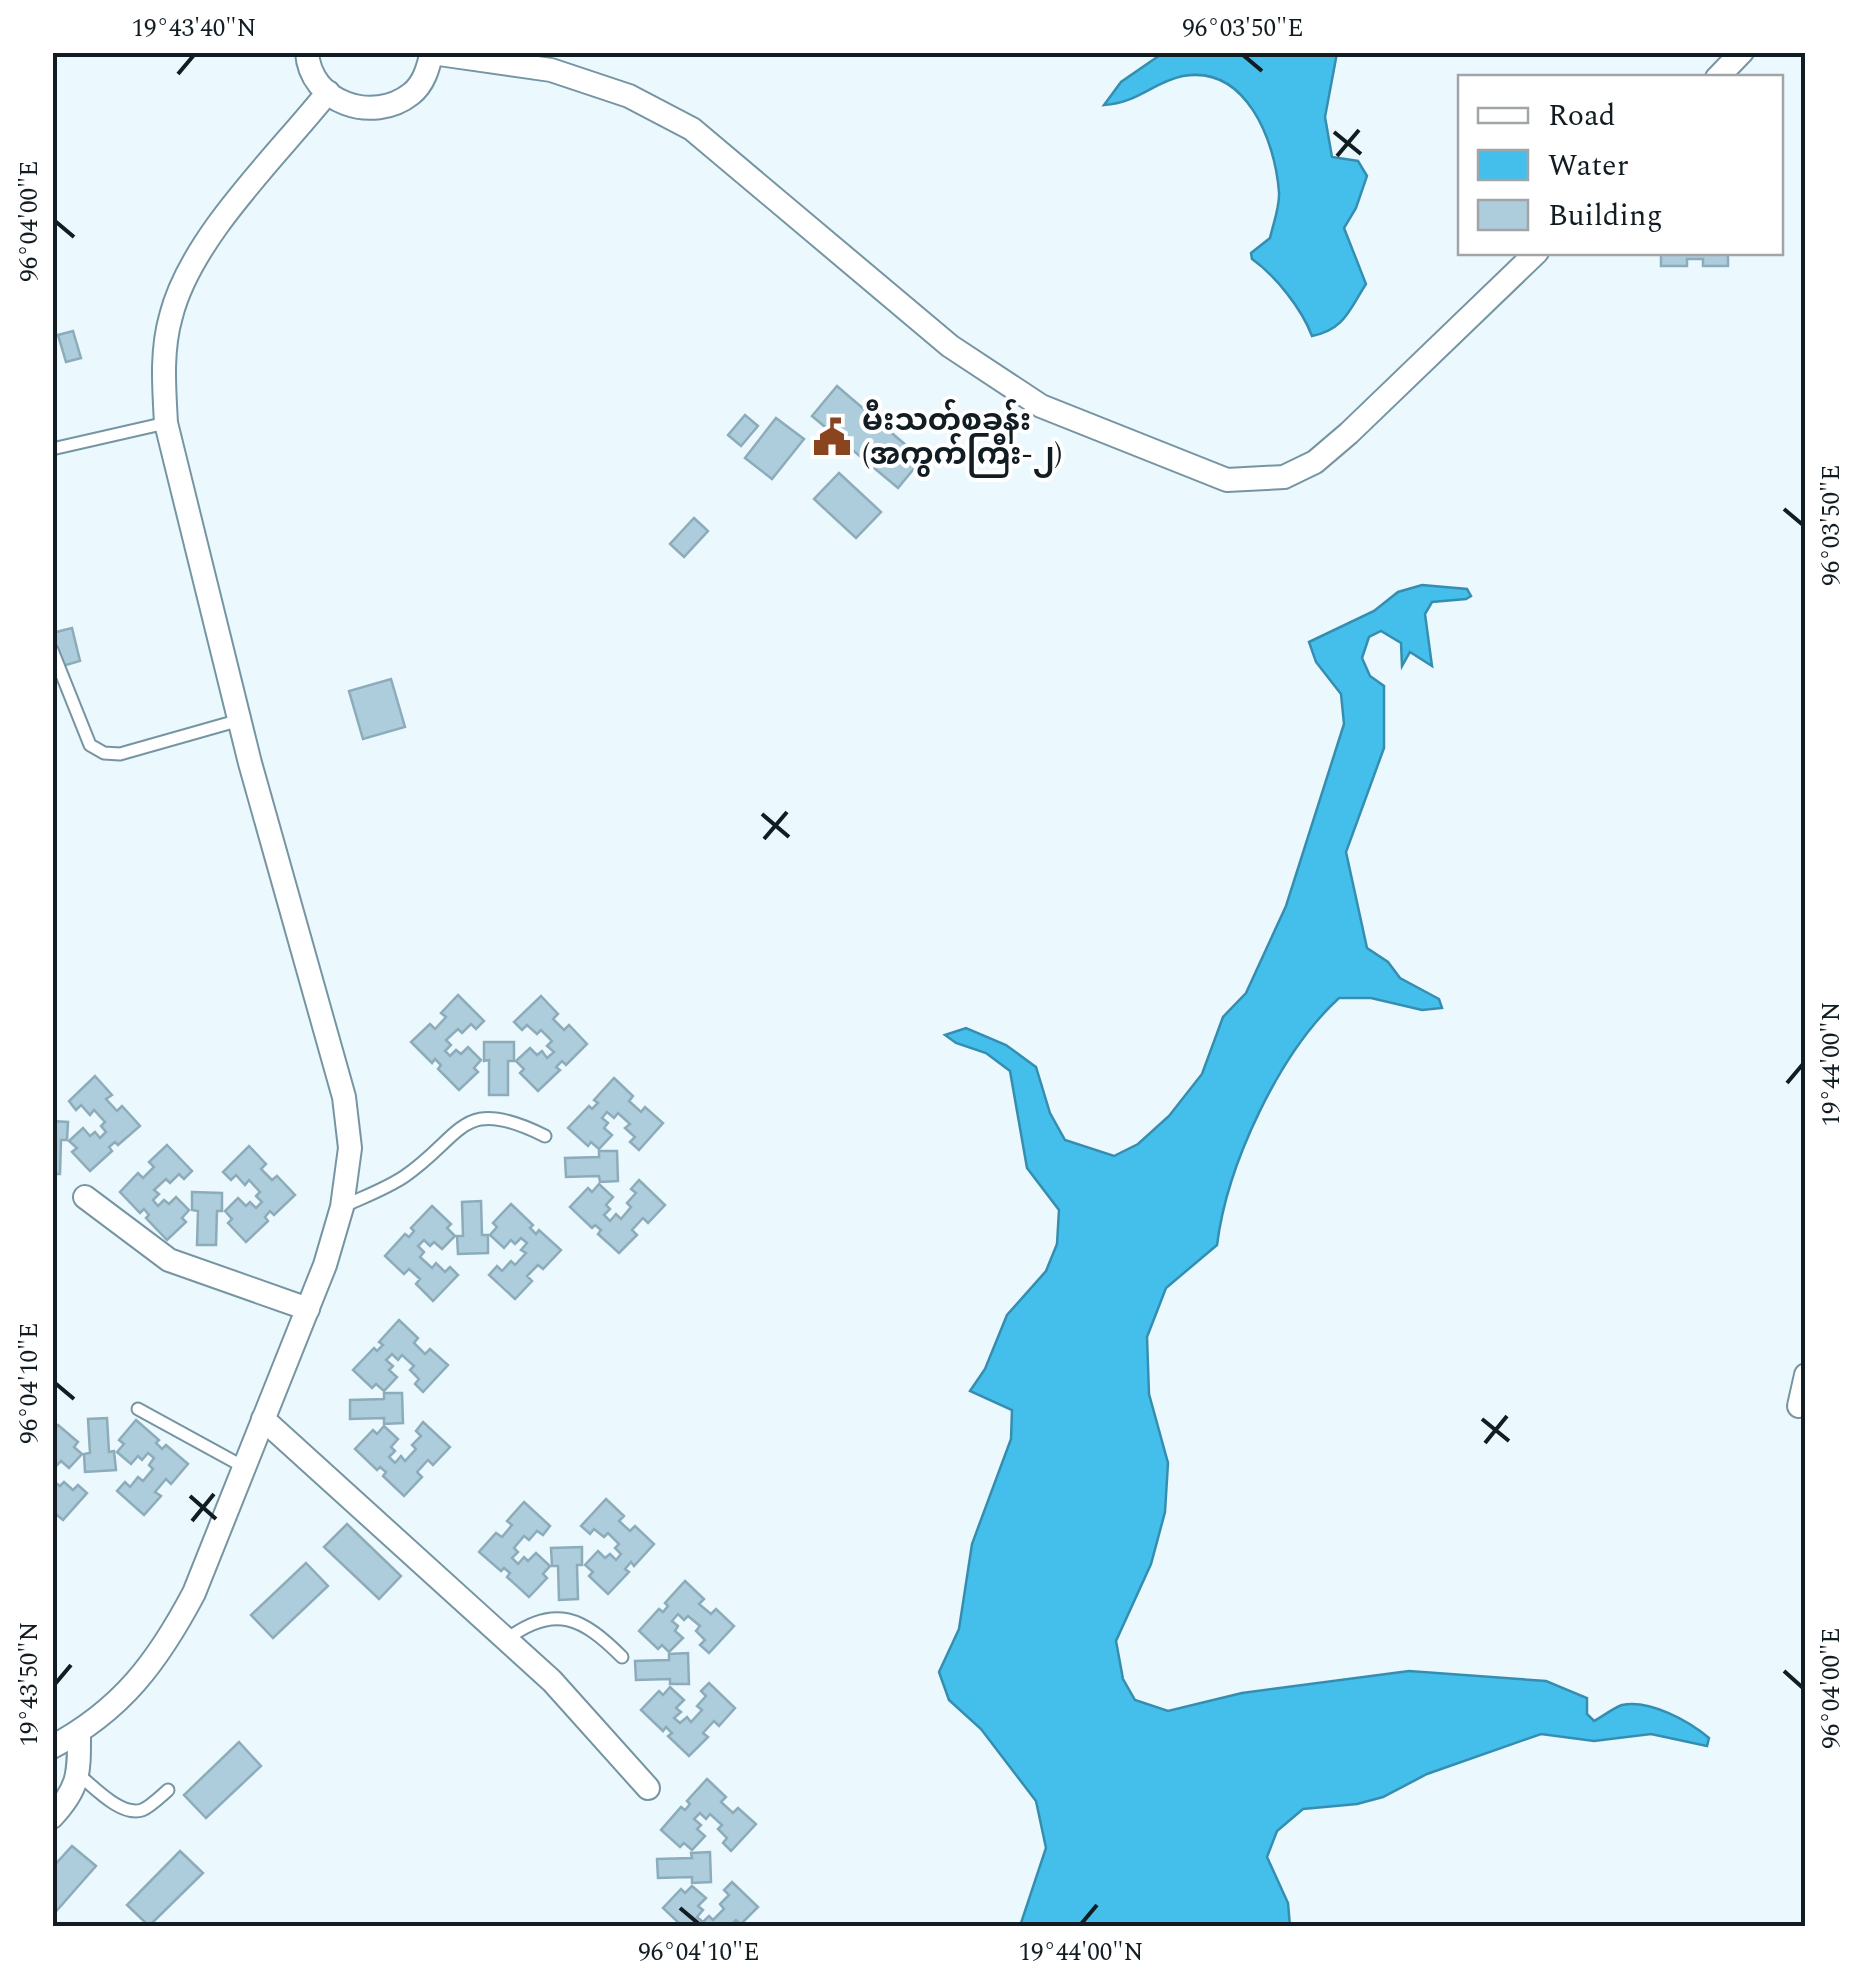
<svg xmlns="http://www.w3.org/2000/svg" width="1858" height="1979" font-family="Spectral,'Noto Sans Myanmar',serif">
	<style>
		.water { fill: #44bfec; stroke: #358eb0; stroke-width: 2.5 }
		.building { fill: #adcddc; stroke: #8cacba; stroke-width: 2.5 }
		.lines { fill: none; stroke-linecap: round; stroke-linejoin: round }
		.lane-casing { stroke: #7695a3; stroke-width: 15 }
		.street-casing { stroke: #7695a3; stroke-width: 26 }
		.lane { stroke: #fff; stroke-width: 11 }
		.street { stroke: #fff; stroke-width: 22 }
		.ticks { fill: none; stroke: #111d23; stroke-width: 4 }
		.labels { text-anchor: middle; stroke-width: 8; stroke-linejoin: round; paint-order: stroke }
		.poi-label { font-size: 30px; font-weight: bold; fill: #111d23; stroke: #fff; text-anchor: start }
		.neatline { fill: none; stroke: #111d23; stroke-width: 4 }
		.ticks-label { font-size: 25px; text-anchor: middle; fill: #111d23 }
	</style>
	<rect width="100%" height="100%" fill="#ebf8fe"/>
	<!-- water -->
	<g class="water">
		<path d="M1163,53h174l-12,64 7,40 26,4 9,15 -11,32 -12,20 22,56c-17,26 -21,45 -54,52 -10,-27 -37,-61 -60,-77l-1,-6 19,-15c3,-14 10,-31 9,-46 -4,-52 -33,-127 -96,-116 -30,6 -45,27 -79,29l17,-23z"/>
		<path d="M1422,585l45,4 4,7 -5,3 -34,3 -7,12 7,52 -22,-14 -8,14 -1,-23 -20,-12 -12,6 -7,21 8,18 14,10v62l-38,104 21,96 21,14 12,16 39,21 3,9 -20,2 -51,-12h-32c-60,55 -112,167 -122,247l-51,43 -19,49 2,57 19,69 -3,49 -14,52 -35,77 7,38 12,21 33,11 74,-18 167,-22 137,10 41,17v16l7,7c8,-4 19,-13 28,-16 27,-6 67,16 87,33l-2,8 -56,-12 -57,7 -53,-7 -114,40 -44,23 -26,7 -54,5 -26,22 -10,26 21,46 2,23h-270l26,-78 -10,-47 -55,-72 -32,-29 -10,-28 20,-43 13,-85 39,-105 1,-29 -42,-19 15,-22 22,-54 39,-44 11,-27 2,-34 -32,-42 -17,-97 -24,-18 -30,-10 -11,-8 21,-7 40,17 30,22 14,46 15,27 49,16 24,-12 31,-28 33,-42 21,-57 23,-24 40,-87 58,-182 -3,-30 -25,-32 -7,-20 65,-31 24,-19z"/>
	</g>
	<!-- building -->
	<g class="building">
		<path d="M1661,252h67v14h-25v-7h-16v7h-26z"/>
		<path d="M73,331l8,27 -15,4 -8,-27z"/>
		<path d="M837,386l85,73 -24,29 -86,-72z"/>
		<path d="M745,415l13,11 -17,20 -13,-11z"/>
		<path d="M776,418l28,21 -32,40 -27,-21z"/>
		<path d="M839,473l42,39 -25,26 -42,-39z"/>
		<path d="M694,518l14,13 -24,26 -14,-13z"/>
		<path d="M72,628l8,33 -28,8v-36z"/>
		<path d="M391,679l14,48 -42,12 -14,-48z"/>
		<path d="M458,995l26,26 -8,8 -5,-5 -9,9 -4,-4 -12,11 5,5 -6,6 5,5 6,-6 5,4 7,-7 13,13 -7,8 4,4 -19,18 -21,-21 3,-4 -6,-6 -3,4 -21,-21 19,-18 5,5 11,-12 -5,-4z"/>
		<path d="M541,996l17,18 -5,5 11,11 5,-5 18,19 -21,21 -4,-4 -6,6 4,3 -22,21 -18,-18 4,-4 -8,-8 14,-13 7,7 5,-4 5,7 7,-6 -7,-6 5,-5 -11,-11 -4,4 -10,-9 -5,5 -8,-8z"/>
		<path d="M484,1042h30v19h-6v34h-19v-35l-5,1z"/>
		<path d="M95,1076l17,19 -6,4 11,12 5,-5 18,20 -22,19 -3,-3 -6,5 3,4 -22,20 -18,-19 5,-4 -8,-7 14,-13 7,8 5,-4 5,6 6,-6 -5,-6 4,-4 -11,-12 -4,5 -9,-10 -5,5 -7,-9z"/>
		<path d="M614,1078l19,18 -4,5 12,11 4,-5 18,16 -24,27 -9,-8 5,-5 -10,-9 5,-4 -12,-11 -4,5 -7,-6 -5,6 6,5 -4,5 8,7 -13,14 -8,-7 -3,4 -20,-18 21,-22 3,3 6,-6 -4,-3z"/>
		<path d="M52,1121l16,1 -1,18h-6l-1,34h-8z"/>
		<path d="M167,1145l25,26 -8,8 -5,-5 -9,9 -4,-4 -12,11 5,4 -6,6 5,6 6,-6 5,4 7,-7 13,13 -7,8 4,4 -19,18 -21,-22 3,-3 -5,-6 -4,4 -20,-21 18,-19 5,5 11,-11 -5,-5z"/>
		<path d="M249,1146l17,18 -5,5 11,11 5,-4 18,19 -21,20 -4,-4 -5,6 3,4 -22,21 -18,-19 4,-4 -7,-8 13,-13 8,8 4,-4 6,6 6,-6 -6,-6 4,-4 -11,-12 -4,5 -9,-10 -5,5 -8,-8z"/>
		<path d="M599,1151h18l1,30 -18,1 -1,-6 -33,1 -1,-19 34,-1z"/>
		<path d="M639,1180l26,25 -17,18 -5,-5 -11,12 5,5 -18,18 -21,-19 3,-4 -6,-5 -3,3 -22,-21 18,-19 4,4 7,-8 14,13 -7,8 4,4 -6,6 6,6 6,-7 5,5 10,-12 -4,-4 9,-10 -5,-4z"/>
		<path d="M192,1192l30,1v18h-5l-1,34h-19l1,-34 -6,-1z"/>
		<path d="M481,1201l1,34h6v18l-30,1 -1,-18h6l-1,-34z"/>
		<path d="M511,1204l22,21 -3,3 6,6 3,-4 22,20 -18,19 -5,-4 -11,11 5,5 -17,18 -26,-24 8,-9 5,5 9,-10 4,4 11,-12 -5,-3 6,-7 -6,-5 -6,6 -4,-4 -7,8 -14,-13 7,-8 -4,-4z"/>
		<path d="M432,1206l19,18 -4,4 8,8 -13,13 -8,-7 -4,4 -6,-6 -6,6 6,6 -4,5 12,11 4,-5 9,9 5,-5 8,8 -25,26 -17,-17 4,-5 -11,-10 -5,5 -19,-18 20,-22 4,3 5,-6 -3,-3z"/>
		<path d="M399,1320l19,18 -4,5 11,11 5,-5 18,16 -25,27 -8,-8 4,-5 -9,-9 4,-4 -12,-11 -4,5 -6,-6 -6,6 7,6 -4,4 8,7 -13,14 -8,-7 -4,4 -19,-18 21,-22 3,3 6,-6 -4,-3z"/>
		<path d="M384,1393h18l1,30 -19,1v-6l-34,1v-19l34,-1z"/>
		<path d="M107,1418l2,34 5,-1 2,19 -31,2 -1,-18 6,-1 -2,-34z"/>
		<path d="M136,1420l23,20 -3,3 6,6 4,-4 22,19 -17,20 -5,-5 -11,13 6,4 -17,19 -27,-24 8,-9 5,5 8,-10 5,4 10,-12 -4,-4 5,-7 -6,-5 -6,7 -4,-4 -7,8 -14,-12 7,-8 -5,-4z"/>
		<path d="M423,1422l27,25 -17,18 -5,-5 -11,12 5,5 -18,19 -21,-20 3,-4 -6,-5 -3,3 -22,-21 18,-19 4,4 7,-8 14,13 -7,8 4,4 -6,6 6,6 6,-7 4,5 11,-12 -4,-4 9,-9 -5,-5z"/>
		<path d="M58,1425l20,17 -4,5 8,7 -13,14 -8,-7 -4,4 -5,-4v-30z"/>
		<path d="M52,1480l8,6 4,-4 9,8 5,-5 9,8 -24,27 -11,-9z"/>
		<path d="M606,1499l18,17 -5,5 11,10 5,-5 19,18 -20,22 -3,-4 -6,7 4,3 -21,22 -19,-18 4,-4 -8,-7 13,-14 7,7 5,-4 6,6 5,-6 -6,-6 4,-4 -11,-11 -4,4 -10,-8 -4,5 -9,-8z"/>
		<path d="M524,1502l26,24 -7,9 -6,-4 -8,9 -5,-4 -10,12 4,4 -6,6 6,6 6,-7 4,4 8,-8 14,13 -7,8 4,4 -18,19 -22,-20 3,-4 -6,-5 -3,3 -22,-19 17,-19 6,4 10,-12 -5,-4z"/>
		<path d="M347,1524l54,52 -22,23 -55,-52z"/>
		<path d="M582,1547v18h-5l1,34 -19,1 -1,-34h-6l-1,-18z"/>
		<path d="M306,1563l22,23 -55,52 -22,-23z"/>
		<path d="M685,1581l19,18 -5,5 12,10 5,-5 18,17 -25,27 -9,-8 5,-5 -9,-9 4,-5 -12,-10 -4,4 -6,-6 -6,7 6,5 -3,5 8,7 -14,14 -7,-7 -4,4 -19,-18 20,-22 4,3 5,-6 -3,-3z"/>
		<path d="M688,1653l1,31h-19v-5l-34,1 -1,-19 34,-1v-6z"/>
		<path d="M709,1683l26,25 -16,18 -5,-5 -11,12 5,4 -19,19 -21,-20 4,-3 -6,-6 -3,4 -22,-21 18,-19 4,4 7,-8 14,13 -8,8 5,4 -7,6 6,5 7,-6 4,5 11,-12 -5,-4 9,-10 -5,-5z"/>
		<path d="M239,1742l22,24 -55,52 -22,-23z"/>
		<path d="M707,1779l19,18 -5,5 12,11 5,-5 18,16 -25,27 -8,-8 4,-5 -9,-9 4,-4 -12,-11 -4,5 -6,-6 -6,6 7,6 -4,4 8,7 -13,14 -8,-7 -4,4 -19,-17 20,-23 4,3 5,-6 -3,-3z"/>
		<path d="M72,1846l24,20 -44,50v-48z"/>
		<path d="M180,1851l23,22 -54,53 -22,-21z"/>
		<path d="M710,1852l1,30 -19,1v-6l-34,1 -1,-19 35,-1 -1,-5z"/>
		<path d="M732,1882l26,25 -17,17 -5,-4 -7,6h-47l-19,-18 18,-19 4,4 7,-7 14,12 -8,8 5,4 -6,7 6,5 6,-6 4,4 11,-11 -4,-5 9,-9 -5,-5z"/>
	</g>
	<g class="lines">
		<!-- lane casing -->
		<g class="lane-casing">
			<g id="lane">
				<path d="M52,449l114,-26"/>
				<path d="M52,650l38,95 14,8 16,1 120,-34"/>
				<path d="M342,1207c21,-10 44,-18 63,-31 59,-41 56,-82 140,-40"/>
				<path d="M138,1409l106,58"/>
				<path d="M507,1639c48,-36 76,-21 115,18"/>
				<path d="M79,1775c14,11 42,42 63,35 8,-3 19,-14 26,-20"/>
			</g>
		</g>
		<!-- street casing -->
		<g class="street-casing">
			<g id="street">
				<path d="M307,52c3,51 66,72 104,42 13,-10 17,-26 21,-42"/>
				<path d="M432,53l119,17 78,26 63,33 258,217 91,60 186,74 57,-3 31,-15 34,-29 188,-181"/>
				<path d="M1717,78l25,-26"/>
				<path d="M85,1197l84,63 139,49"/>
				<path d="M1799,1406l7,-31"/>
				<path d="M263,1419l289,262 96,107"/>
				<path d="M52,1747c70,-37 106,-86 142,-154l131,-328 17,-58 8,-59 -6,-51 -94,-334 -84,-340c-2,-36 -5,-72 5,-107 20,-79 106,-160 157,-224"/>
				<path d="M52,1817c28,-30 27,-44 27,-84"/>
			</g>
		</g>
		<!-- lane -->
		<use href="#lane" class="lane"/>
		<!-- street -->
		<use href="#street" class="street"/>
	</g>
	<!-- ticks -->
	<path class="ticks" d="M1243,55l19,16M178,74l16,-19M1334,132l27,22M1337,156l22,-26M55,221l19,16M1784,509l19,16M762,814l27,23M764,839l23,-27M1787,1083l16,-19M55,1383l19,16M1482,1419l27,22M1485,1443l22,-27M190,1496l26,23M192,1521l22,-27M1784,1671l19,17M55,1684l16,-19M680,1908l19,16M1081,1924l16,-19"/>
	<!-- icons -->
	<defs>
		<g id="civic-bare" transform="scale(3)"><path d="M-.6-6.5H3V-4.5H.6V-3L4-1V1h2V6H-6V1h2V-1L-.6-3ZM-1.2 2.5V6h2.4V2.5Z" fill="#8b451e" stroke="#fff" stroke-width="2.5" paint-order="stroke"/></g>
	</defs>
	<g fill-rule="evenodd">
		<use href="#civic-bare" x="832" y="437"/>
	</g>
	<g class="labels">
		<!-- poi labels -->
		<g class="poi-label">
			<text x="862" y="430">မီးသတ်စခန်း<tspan x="862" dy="34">(အကွက်ကြီး-၂)</tspan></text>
		</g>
	</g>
	<!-- border -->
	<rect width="1858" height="1979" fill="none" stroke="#ffffff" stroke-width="110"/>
	<!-- legend -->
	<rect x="1458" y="75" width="325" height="180" fill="#ffffff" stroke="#a0a5a7" stroke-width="2.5"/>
	<rect x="1478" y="108" width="50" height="15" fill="#ffffff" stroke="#a0a5a7" stroke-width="2.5"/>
	<text x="1548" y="125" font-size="30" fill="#111d23">Road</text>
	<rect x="1478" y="150" width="50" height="30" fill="#44bfec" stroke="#a0a5a7" stroke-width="2.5"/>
	<text x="1548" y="175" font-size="30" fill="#111d23">Water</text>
	<rect x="1478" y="200" width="50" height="30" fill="#adcddc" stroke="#a0a5a7" stroke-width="2.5"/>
	<text x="1548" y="225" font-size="30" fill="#111d23">Building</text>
	<rect x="55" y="55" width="1748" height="1869" class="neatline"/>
	<g class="ticks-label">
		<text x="194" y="36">19°43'40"N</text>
		<text x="1243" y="36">96°03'50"E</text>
		<text transform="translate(28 221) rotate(-90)" y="9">96°04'00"E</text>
		<text transform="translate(1830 525) rotate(-90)" y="9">96°03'50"E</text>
		<text transform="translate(1830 1064) rotate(-90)" y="9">19°44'00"N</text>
		<text transform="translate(28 1383) rotate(-90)" y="9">96°04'10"E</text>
		<text transform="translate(28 1684) rotate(-90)" y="9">19°43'50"N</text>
		<text transform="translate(1830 1688) rotate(-90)" y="9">96°04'00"E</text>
		<text x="699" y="1960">96°04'10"E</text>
		<text x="1081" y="1960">19°44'00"N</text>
	</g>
</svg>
